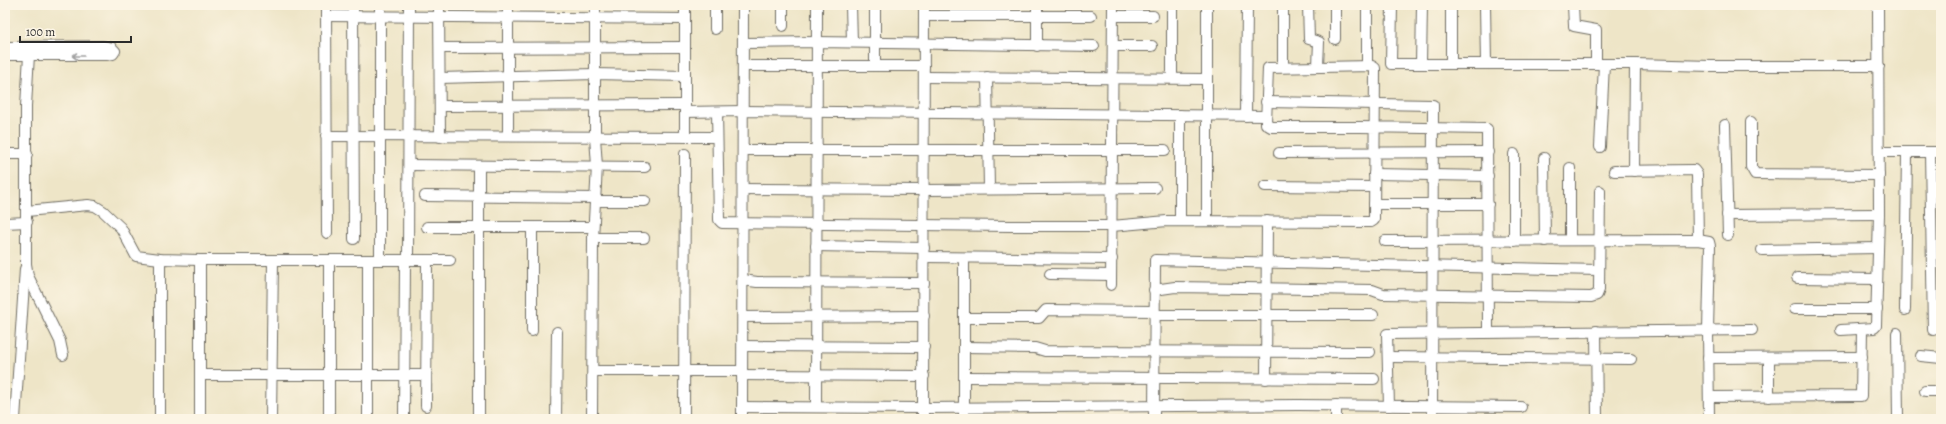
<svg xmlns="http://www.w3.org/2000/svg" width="1946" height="424" font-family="Alegreya,serif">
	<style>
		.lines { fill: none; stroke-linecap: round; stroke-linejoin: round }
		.minor-casing { stroke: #6f6c62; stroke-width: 12 }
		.minor { stroke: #fff; stroke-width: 10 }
		.oneway { stroke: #a0a0a0 }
	</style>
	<rect width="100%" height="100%" fill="#fcf5e5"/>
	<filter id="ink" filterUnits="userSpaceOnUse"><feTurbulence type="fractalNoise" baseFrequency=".025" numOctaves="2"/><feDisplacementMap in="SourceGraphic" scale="8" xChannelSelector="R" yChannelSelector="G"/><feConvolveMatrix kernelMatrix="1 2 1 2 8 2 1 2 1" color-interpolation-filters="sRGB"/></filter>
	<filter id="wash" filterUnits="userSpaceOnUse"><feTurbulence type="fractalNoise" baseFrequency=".012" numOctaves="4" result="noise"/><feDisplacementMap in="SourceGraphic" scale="16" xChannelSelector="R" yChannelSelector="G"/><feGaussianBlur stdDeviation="0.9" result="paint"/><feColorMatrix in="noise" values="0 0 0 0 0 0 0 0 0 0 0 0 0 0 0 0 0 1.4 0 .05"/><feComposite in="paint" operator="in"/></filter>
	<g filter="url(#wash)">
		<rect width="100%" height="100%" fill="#eee5c7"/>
	</g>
	<g filter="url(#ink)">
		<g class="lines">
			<!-- minor casing -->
			<g class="minor-casing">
				<g id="minor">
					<path d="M326,5l1,228"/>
					<path d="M353,5l1,234"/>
					<path d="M380,5v255"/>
					<path d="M439,5l1,132"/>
					<path d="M508,5v131"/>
					<path d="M685,5v132"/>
					<path d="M851,5l1,37"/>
					<path d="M1283,5v61"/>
					<path d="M1308,5l1,34 10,3 -1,24"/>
					<path d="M1392,5l-1,59h244l76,2h168"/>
					<path d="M1485,5l1,59"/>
					<path d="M1573,5l1,21 22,4v34"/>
					<path d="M326,16l359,3"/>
					<path d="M924,16h167"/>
					<path d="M1113,16h40"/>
					<path d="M783,26v-21"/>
					<path d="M715,29v-24"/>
					<path d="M1335,39v-34"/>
					<path d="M743,43l74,-1 277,4"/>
					<path d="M1037,46v-41"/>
					<path d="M1113,46h39"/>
					<path d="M5,47l98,-1 9,2 3,3 -2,3 -7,1h-101"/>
					<path d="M440,48l245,-1"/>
					<path d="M29,55l-3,51v158l2,12 32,65 3,14"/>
					<path d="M1421,64l1,-59"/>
					<path d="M1451,64v-59"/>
					<path d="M743,66h181"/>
					<path d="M875,66v-61"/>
					<path d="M1367,66v-61"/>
					<path d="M924,77l283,2"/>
					<path d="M987,77l2,111"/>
					<path d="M440,78l155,-4 90,2"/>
					<path d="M1172,78v-73"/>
					<path d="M1266,102l167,3 -1,314"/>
					<path d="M440,106l245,-1"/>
					<path d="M685,112l58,-1 523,5"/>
					<path d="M717,112l2,108 3,3 289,3h101l55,-5 204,1 3,-2c0,-51 1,-101 1,-152l-3,-2 -104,2 -2,56 5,3h89l127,2 1,203"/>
					<path d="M1246,116l1,-111"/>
					<path d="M1751,122v45l4,7 124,1"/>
					<path d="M1725,125l3,110"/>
					<path d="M326,136l391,1"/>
					<path d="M1600,147l4,-83"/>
					<path d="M743,150h422"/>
					<path d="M1879,152h62"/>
					<path d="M1930,152l3,178"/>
					<path d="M1279,153l209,-1"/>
					<path d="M5,154h22"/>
					<path d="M1514,154v87"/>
					<path d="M1544,158l1,83"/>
					<path d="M409,165l236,2"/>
					<path d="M1570,168v72"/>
					<path d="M1614,171l80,-1 3,4 1,66"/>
					<path d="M1634,171l1,-107"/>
					<path d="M1374,174l114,2"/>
					<path d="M1265,186l109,1"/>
					<path d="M743,189l181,1 231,-2"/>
					<path d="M425,196l171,2"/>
					<path d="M595,201h50"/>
					<path d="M1374,204h114"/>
					<path d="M27,211l61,-6 7,1 8,5 18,17 15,28 24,3 40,1h250"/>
					<path d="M1727,215l152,-1"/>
					<path d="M1180,221v-106"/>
					<path d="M1207,221v-216"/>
					<path d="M5,223l22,-1"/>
					<path d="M427,227h166"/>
					<path d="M532,227v104"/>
					<path d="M593,238h51"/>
					<path d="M1385,241l313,-1 11,2 1,4 -2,84 1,89"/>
					<path d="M816,246l108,2"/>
					<path d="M1762,250l116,-2"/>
					<path d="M924,257l188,2"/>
					<path d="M160,259v160"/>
					<path d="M368,260v159"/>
					<path d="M408,260l1,-255"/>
					<path d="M1050,274l61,1"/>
					<path d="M1797,278l80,1"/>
					<path d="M743,280l14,2 167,1"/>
					<path d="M1111,285l2,-280"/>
					<path d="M1154,290l21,-3 197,3 11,4 208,3 6,-2 2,-5 1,-99"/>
					<path d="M1794,309h83"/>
					<path d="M1905,310l2,-157"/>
					<path d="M1154,315h219"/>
					<path d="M743,317l181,-1"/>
					<path d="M964,318h75l7,-8 108,1"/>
					<path d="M1841,330l33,-2 2,-2 3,-112 -1,-209"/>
					<path d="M1596,331l1,88"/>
					<path d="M1897,333l1,86"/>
					<path d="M743,346l181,1"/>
					<path d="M964,347l71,1 10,3 325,1"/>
					<path d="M1921,356l20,2"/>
					<path d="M1388,357l243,2"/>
					<path d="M1708,358l154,-1"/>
					<path d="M1769,359v38"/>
					<path d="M593,371h149"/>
					<path d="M200,375h226"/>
					<path d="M742,375l182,1"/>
					<path d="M964,377l410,2"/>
					<path d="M1266,379l1,-158"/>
					<path d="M1925,391h16"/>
					<path d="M1709,397l152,-1 1,-67"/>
					<path d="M1336,405v14"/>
					<path d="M426,406l1,-146"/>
					<path d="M816,406l1,-401"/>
					<path d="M1389,406l-2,-72 365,-4"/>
					<path d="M742,407l181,1 375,-3 223,2"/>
					<path d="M15,419l10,-150"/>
					<path d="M200,419v-159"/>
					<path d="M271,419l2,-159"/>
					<path d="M329,419v-159"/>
					<path d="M404,419l1,-159"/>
					<path d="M479,419v-253"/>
					<path d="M556,419l1,-87"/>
					<path d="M592,419l1,-181 4,-72 -2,-29v-132"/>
					<path d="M684,419l1,-265"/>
					<path d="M742,419l1,-414"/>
					<path d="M923,419l1,-414"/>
					<path d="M964,419v-161"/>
					<path d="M1154,419l1,-159 444,10"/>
				</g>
			</g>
			<!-- minor -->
			<use href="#minor" class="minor"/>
		</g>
		<!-- one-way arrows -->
		<defs><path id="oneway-shaft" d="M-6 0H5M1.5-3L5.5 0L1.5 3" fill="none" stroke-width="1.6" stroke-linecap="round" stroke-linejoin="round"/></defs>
		<use class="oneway" href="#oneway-shaft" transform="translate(78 56) rotate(180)"/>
	</g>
	<!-- margin -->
	<rect width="1946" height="424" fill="none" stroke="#fcf5e5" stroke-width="20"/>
	<!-- scale -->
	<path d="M20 36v6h111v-6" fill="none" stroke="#2b2b2b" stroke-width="2"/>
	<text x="26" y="36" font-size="12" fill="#2b2b2b" stroke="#fcf5e5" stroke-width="3" paint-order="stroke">100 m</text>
</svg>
